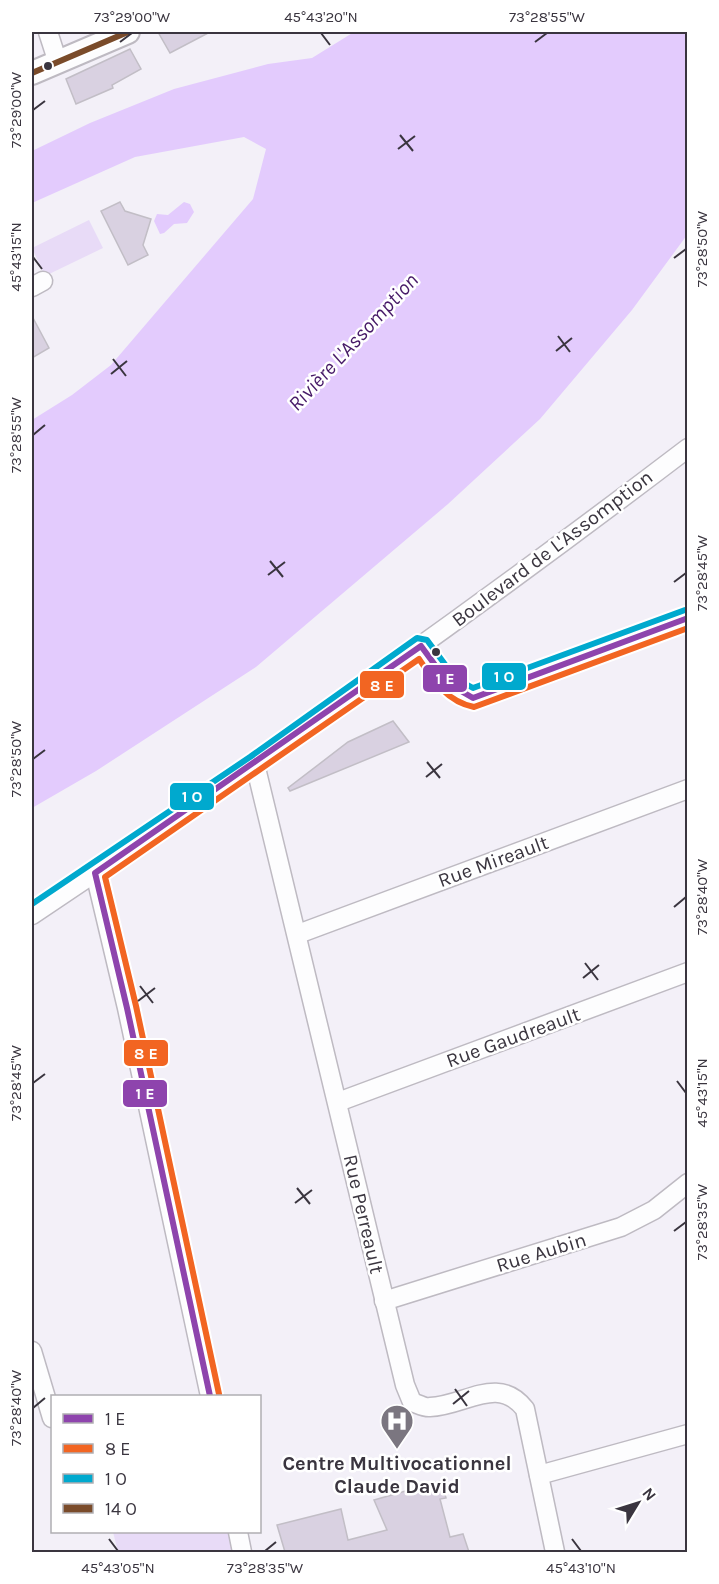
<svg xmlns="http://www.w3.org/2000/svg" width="719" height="1584" font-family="Karla,sans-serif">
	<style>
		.green { fill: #e8dbf7 }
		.water { fill: #e3cbfd }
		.building { fill: #d9d1e1; stroke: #c2bec6; stroke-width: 1.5 }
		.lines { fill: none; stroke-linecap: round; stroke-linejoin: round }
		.minor-casing { stroke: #bebac2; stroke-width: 21 }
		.major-casing { stroke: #bebac2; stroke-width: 26 }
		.minor { stroke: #fdfdfe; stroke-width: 18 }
		.major { stroke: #fdfdfe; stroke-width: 22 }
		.bus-1-casing { stroke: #fff; stroke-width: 10 }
		.bus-2-casing { stroke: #fff; stroke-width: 10 }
		.bus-3-casing { stroke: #fff; stroke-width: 10 }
		.bus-4-casing { stroke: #fff; stroke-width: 10 }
		.bus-1 { stroke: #8e44ad; stroke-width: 6 }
		.bus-2 { stroke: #f26522; stroke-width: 6 }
		.bus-3 { stroke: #00a9ce; stroke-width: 6 }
		.bus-4 { stroke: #7a4b2a; stroke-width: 6 }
		.ticks { fill: none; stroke: #3a353f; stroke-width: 2 }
		.bus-dot { fill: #3a353f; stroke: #fff; stroke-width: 2 }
		.labels { text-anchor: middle; stroke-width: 5; stroke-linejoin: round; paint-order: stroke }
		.street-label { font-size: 20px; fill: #3a353f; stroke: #fff }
		.poi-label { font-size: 20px; font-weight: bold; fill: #3a353f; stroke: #fff }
		.water-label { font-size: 21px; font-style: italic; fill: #461967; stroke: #fff }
		.line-badge { stroke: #fff; stroke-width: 2 }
		.badge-label { font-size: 16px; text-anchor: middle; font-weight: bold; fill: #fff }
		.neatline { fill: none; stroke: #3a353f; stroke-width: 2 }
		.ticks-label { font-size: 15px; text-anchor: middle; fill: #3a353f }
	</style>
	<rect width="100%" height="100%" fill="#f3f0f8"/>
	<!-- green -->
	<g class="green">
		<path d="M89,220l14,28 -58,28 -13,-28z"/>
		<path d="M113,1532h125l4,20h-124z"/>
	</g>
	<!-- water -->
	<g class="water">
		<path d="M354,32h333v203l-55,75 -92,109 -92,85 -192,163 -160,104 -64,37v-388l40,-25 39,-30 142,-166 13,-50 -22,-12 -109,20 -103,46v-52l58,-28 84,-34 94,-25 44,-6z"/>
		<path d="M184,202l6,2 4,8 -7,11 -13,1 -10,9 -4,1 -6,-13 3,-7 11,1z"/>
	</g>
	<!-- building -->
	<g class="building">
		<path d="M158,32h52l-40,21z"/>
		<path d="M130,49l11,20 -29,16 1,3 -37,16 -10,-25z"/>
		<path d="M120,202l5,9 26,8 -8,26 5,10 -20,10 -27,-54z"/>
		<path d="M32,316l17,32 -17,10z"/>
		<path d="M393,721l16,21 -119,49 -2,-3 60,-46z"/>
		<path d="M441,1481l5,17 -6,1 10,38 13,-3 6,18h-184l-8,-27 64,-16 7,31 39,-10 -13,-30z"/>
	</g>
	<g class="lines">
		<!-- minor casing -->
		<g class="minor-casing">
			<g id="minor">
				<path d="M48,32l10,31"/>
				<path d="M32,287l11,-6"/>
				<path d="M421,646c15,21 25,46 52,52l215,-80"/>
				<path d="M255,764l150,621 7,17c6,2 13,6 18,5 35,-1 68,-33 95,2l30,143"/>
				<path d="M95,873l32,135 83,388"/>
				<path d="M32,915c223,-149 442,-304 656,-467"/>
				<path d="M298,934l390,-145"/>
				<path d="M338,1102l350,-130"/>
				<path d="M384,1301l237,-74 33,-17 34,-27"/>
				<path d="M32,1351l20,67"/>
				<path d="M539,1475l149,-41"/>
				<path d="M238,1532l4,20"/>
			</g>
		</g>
		<!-- major casing -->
		<g class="major-casing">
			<path id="major" d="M32,73l96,-41"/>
		</g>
		<!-- minor -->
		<use href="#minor" class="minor"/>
		<!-- major -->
		<use href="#major" class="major"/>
		<!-- bus-1 casing -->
		<g class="bus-1-casing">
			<path id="bus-1" d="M210,1396l-83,-388 -32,-135 326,-227 28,38 24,14 215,-80"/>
		</g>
		<!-- bus-2 casing -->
		<g class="bus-2-casing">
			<path id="bus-2" d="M219,1394l-83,-388 -31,-129 314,-218c14,21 28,43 55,48l214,-79"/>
		</g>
		<!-- bus-3 casing -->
		<g class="bus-3-casing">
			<path id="bus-3" d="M32,904l218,-147 167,-119 10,2 28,38 18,10 212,-78"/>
		</g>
		<!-- bus-4 casing -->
		<g class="bus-4-casing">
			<path id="bus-4" d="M32,73l96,-41"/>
		</g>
		<!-- bus-1 -->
		<use href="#bus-1" class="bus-1"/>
		<!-- bus-2 -->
		<use href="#bus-2" class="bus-2"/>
		<!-- bus-3 -->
		<use href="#bus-3" class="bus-3"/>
		<!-- bus-4 -->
		<use href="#bus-4" class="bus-4"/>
	</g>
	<!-- ticks -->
	<path class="ticks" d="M321,33l9,12M120,42l12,-9M535,42l12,-9M33,110l12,-9M400,135l13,16M398,149l17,-13M33,257l9,12M674,258l12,-9M558,336l12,16M556,351l16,-13M113,359l13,17M111,374l16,-13M33,435l12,-10M270,561l13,16M268,575l17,-13M674,582l12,-9M33,759l12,-9M427,762l13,16M426,777l16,-13M674,907l12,-10M585,963l13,17M583,978l16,-13M140,986l13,17M138,1001l17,-13M677,1081l9,12M33,1083l12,-9M297,1188l13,16M295,1203l17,-13M674,1231l12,-9M455,1389l12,17M453,1404l16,-13M33,1408l12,-10M109,1539l9,12M572,1539l9,12M265,1551l11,-9"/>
	<!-- icons -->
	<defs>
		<g id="hospital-pin" transform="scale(1.725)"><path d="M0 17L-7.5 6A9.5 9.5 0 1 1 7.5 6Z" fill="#7b7680" stroke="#fff"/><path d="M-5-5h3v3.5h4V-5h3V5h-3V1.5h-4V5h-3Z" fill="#fff"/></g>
	</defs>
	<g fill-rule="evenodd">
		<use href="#hospital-pin" x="397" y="1421"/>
	</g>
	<!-- markers -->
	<g class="bus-dot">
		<circle cx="48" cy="66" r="5"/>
		<circle cx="436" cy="652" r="5"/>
	</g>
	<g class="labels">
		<!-- street labels -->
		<g class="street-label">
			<text transform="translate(552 548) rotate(-37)" y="7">Boulevard de L'Assomption</text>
			<text transform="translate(493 861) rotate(-20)" y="7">Rue Mireault</text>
			<text transform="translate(513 1037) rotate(-20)" y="7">Rue Gaudreault</text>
			<text transform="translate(364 1214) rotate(77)" y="7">Rue Perreault</text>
			<text transform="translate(541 1252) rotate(-17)" y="7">Rue Aubin</text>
		</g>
		<!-- poi labels -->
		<g class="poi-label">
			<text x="397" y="1470">Centre Multivocationnel<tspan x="397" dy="23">Claude David</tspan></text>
		</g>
		<!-- water labels -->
		<g class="water-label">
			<text transform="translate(353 342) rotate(-47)" y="7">Rivière L'Assomption</text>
		</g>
	</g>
	<g class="line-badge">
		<rect x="481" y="662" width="46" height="29" rx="6" fill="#00a9ce"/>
		<rect x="422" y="664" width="46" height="29" rx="6" fill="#8e44ad"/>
		<rect x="359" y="670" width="46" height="29" rx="6" fill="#f26522"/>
		<rect x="169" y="782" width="46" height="29" rx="6" fill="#00a9ce"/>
		<rect x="123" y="1039" width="46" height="28" rx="6" fill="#f26522"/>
		<rect x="122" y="1079" width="46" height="29" rx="6" fill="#8e44ad"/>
	</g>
	<g class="badge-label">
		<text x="504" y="682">1 O</text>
		<text x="445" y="684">1 E</text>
		<text x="382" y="691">8 E</text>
		<text x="192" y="802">1 O</text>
		<text x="146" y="1059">8 E</text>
		<text x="145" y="1099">1 E</text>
	</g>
	<!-- border -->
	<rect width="719" height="1584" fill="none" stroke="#ffffff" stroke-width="66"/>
	<!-- legend -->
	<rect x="51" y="1395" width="210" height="138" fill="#ffffff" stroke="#b0aeb2" stroke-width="1.5"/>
	<rect x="63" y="1414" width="30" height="9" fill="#8e44ad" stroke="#b0aeb2" stroke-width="1.5"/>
	<text x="105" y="1425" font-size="18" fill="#3a353f">1 E</text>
	<rect x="63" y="1444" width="30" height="9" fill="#f26522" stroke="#b0aeb2" stroke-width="1.5"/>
	<text x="105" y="1455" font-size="18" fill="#3a353f">8 E</text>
	<rect x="63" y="1474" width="30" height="9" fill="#00a9ce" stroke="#b0aeb2" stroke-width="1.5"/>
	<text x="105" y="1485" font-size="18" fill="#3a353f">1 O</text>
	<rect x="63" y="1504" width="30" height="9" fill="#7a4b2a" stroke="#b0aeb2" stroke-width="1.5"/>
	<text x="105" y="1515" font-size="18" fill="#3a353f">14 O</text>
	<!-- north arrow -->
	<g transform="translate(638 1503) rotate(52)" stroke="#ffffff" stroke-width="4.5" paint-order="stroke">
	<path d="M0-4.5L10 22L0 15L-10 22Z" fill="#3a353f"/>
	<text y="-9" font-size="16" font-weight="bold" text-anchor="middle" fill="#3a353f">N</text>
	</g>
	<rect x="33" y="33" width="653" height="1518" class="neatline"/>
	<g class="ticks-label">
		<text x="132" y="22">73°29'00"W</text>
		<text x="321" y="22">45°43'20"N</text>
		<text x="547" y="22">73°28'55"W</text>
		<text transform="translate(16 110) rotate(-90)" y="5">73°29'00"W</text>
		<text transform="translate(702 249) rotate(-90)" y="5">73°28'50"W</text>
		<text transform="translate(16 257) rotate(-90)" y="5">45°43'15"N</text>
		<text transform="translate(16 435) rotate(-90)" y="5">73°28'55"W</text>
		<text transform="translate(702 573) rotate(-90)" y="5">73°28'45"W</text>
		<text transform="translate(16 759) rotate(-90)" y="5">73°28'50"W</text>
		<text transform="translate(702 897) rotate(-90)" y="5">73°28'40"W</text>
		<text transform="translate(16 1083) rotate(-90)" y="5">73°28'45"W</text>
		<text transform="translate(702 1093) rotate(-90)" y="5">45°43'15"N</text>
		<text transform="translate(702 1222) rotate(-90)" y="5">73°28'35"W</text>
		<text transform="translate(16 1408) rotate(-90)" y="5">73°28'40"W</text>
		<text x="118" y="1573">45°43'05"N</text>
		<text x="265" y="1573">73°28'35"W</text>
		<text x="581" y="1573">45°43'10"N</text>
	</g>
</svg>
